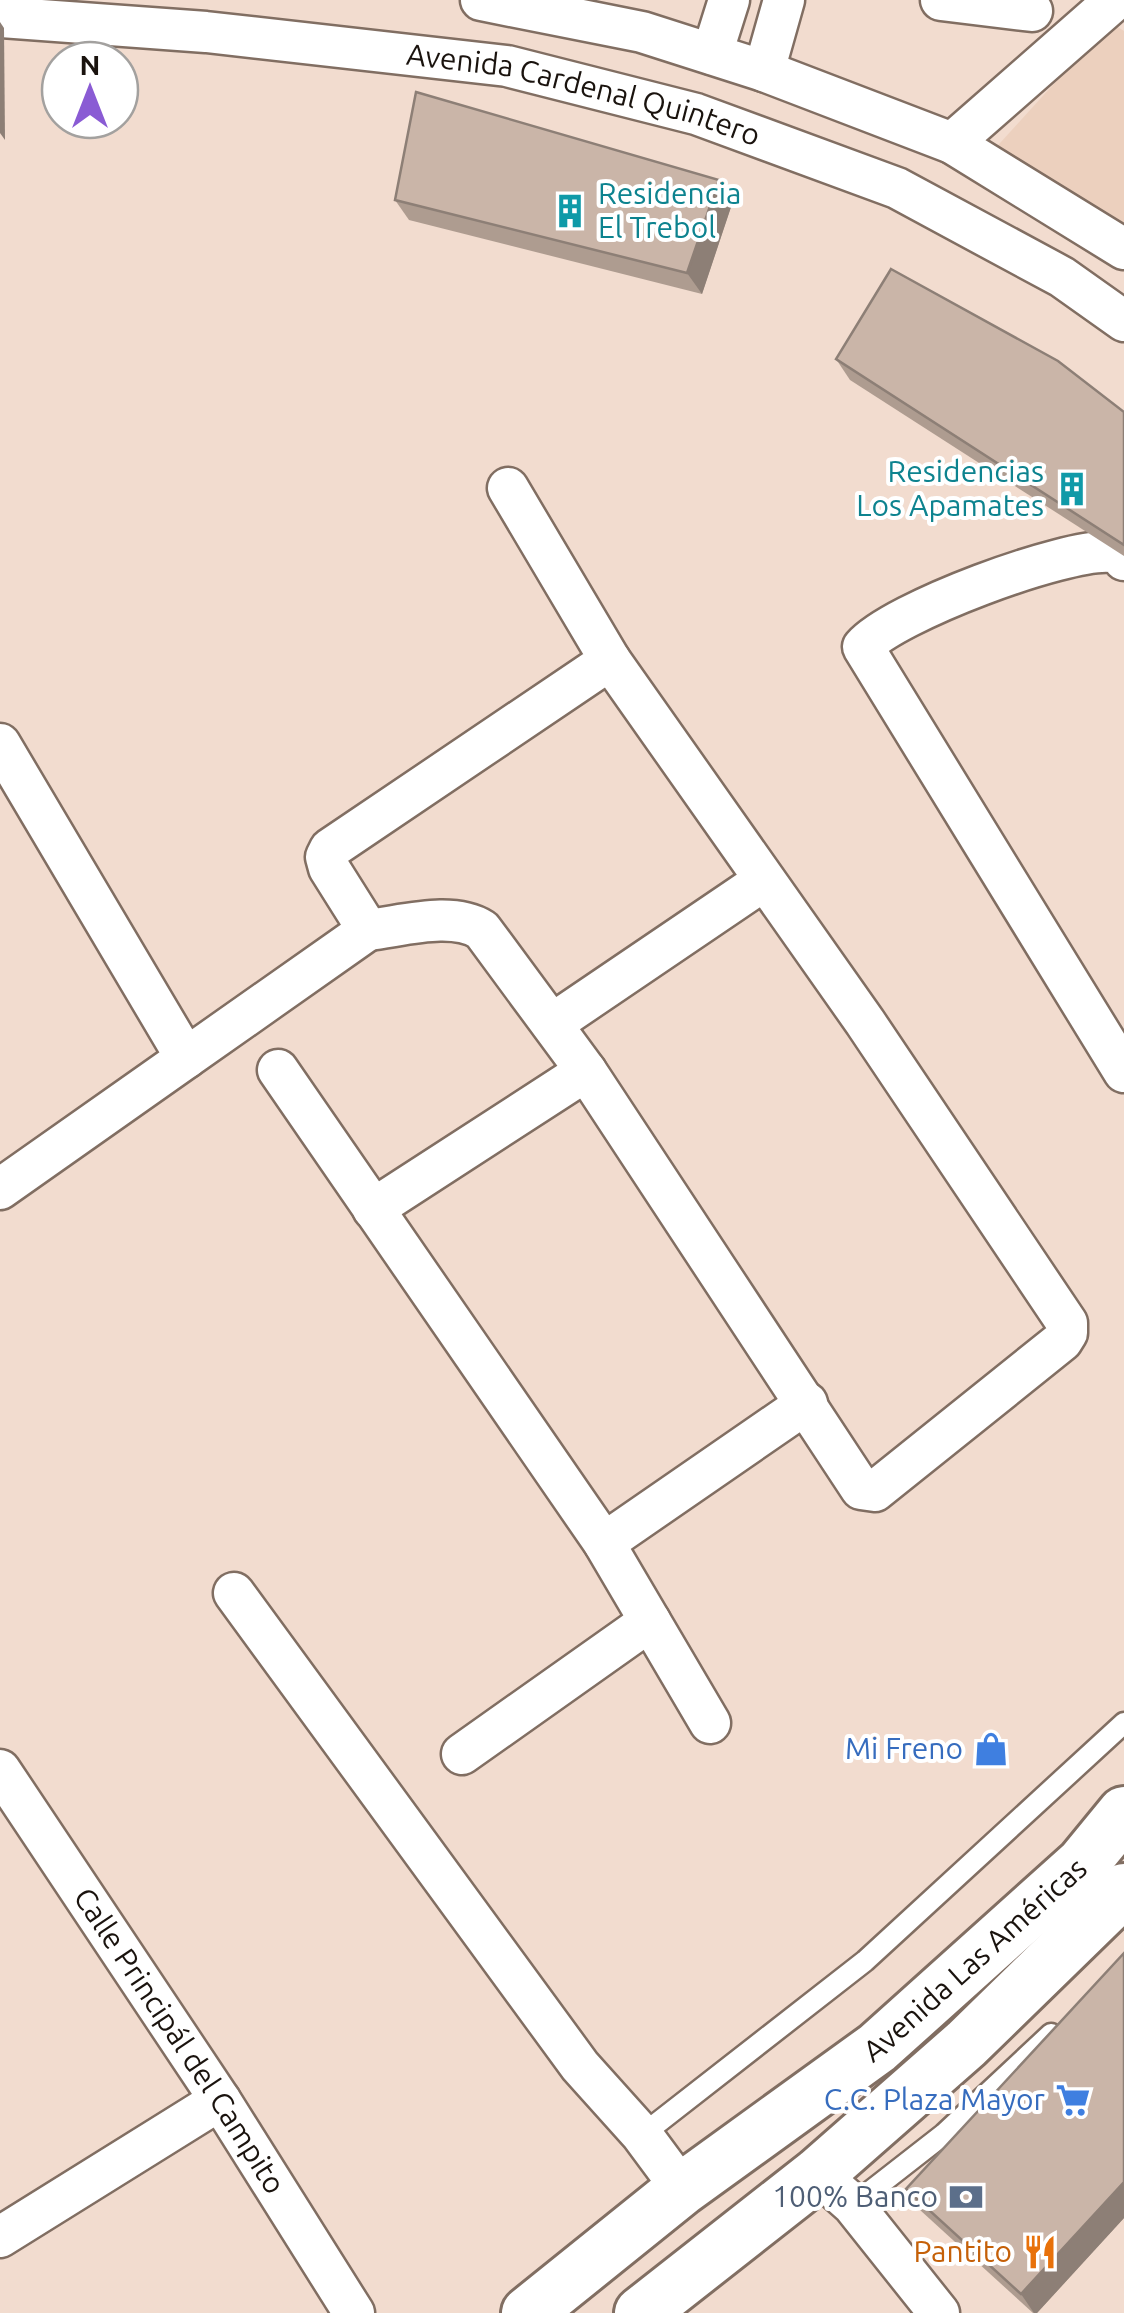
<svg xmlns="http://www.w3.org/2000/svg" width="1124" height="2313" font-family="Ubuntu,sans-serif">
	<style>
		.built { fill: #ecd0be }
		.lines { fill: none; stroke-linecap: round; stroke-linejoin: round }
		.service-casing { stroke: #816e62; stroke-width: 25 }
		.minor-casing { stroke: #816e62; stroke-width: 45 }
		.tertiary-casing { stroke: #816e62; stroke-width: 58 }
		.service { stroke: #fff; stroke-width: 20 }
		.minor { stroke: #fff; stroke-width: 40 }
		.tertiary { stroke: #fff; stroke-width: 52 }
		.wall { fill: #ae9c90 }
		.shaded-wall { fill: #8d7f76 }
		.building { fill: #cab5a8; stroke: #8d7f76; stroke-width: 2.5 }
		.labels { text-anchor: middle; stroke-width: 8; stroke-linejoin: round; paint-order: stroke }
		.street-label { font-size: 30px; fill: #1a130e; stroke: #fff }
		.culture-label { font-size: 30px; fill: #0d838f; stroke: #fff; text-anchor: start }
		.shop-label { font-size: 30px; fill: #366cbe; stroke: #fff; text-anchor: end }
		.service-label { font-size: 30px; fill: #4e5e75; stroke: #fff; text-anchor: end }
		.food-label { font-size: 30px; fill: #c56008; stroke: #fff; text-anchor: end }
	</style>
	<rect width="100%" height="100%" fill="#f2dccf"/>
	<!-- built -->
	<path class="built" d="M1110,22l14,9v210l-143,-77z"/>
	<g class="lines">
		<!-- service casing -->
		<g class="service-casing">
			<g id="service">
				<path d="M642,2135l223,-174 259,-238"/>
				<path d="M853,2205l91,-71 107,-100"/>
			</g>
		</g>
		<!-- minor casing -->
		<g class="minor-casing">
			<g id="minor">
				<path d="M481,0l161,32 122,39 188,72 172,106"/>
				<path d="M941,0l91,11"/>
				<path id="s1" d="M0,17l206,15 301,34 189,48 201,74 165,89 62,44"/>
				<path d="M712,54l17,-54"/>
				<path d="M764,71l20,-71"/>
				<path d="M952,143l163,-143"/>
				<path d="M1124,560c-5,-5 -6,-7 -13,-8 -46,-4 -218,60 -248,95l261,425"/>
				<path d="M0,744l186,314 -186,131"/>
				<path d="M368,930c35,-4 84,-19 114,0l104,141 275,418 14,2 187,-150 5,-8v-10l-202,-301 -255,-362"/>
				<path d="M552,1024l211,-143"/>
				<path d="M186,1058l182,-128 -39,-62 -3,-11 4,-8 280,-189 -102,-172"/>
				<path d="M278,1070l326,473 106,180"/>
				<path d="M373,1209l213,-138"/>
				<path d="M604,1543l203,-140"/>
				<path d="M234,1593l346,473 62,69 40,54"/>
				<path d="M462,1754l188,-133"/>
				<path id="s2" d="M0,1770l220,330 134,213"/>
				<path d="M818,2174l35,31 86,108"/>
				<path d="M0,2237l220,-137"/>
			</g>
		</g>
		<!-- tertiary casing -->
		<g class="tertiary-casing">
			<g id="tertiary">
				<path id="s3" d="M528,2313l154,-124 195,-141 206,-185 41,-50"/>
				<path d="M641,2313l177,-139 148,-130 158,-154"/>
			</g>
		</g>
		<!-- service -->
		<use href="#service" class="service"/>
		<!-- minor -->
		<use href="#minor" class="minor"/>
		<!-- tertiary -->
		<use href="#tertiary" class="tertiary"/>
	</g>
	<!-- wall -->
	<g class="wall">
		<path d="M719,180l14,21 -31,93 -293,-74 -14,-20z"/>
		<path d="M836,359l288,53v144l-274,-176z"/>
		<path d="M906,2189l218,29 -87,95h-4l-113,-103z"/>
	</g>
	<!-- shaded-wall -->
	<g class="shaded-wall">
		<path d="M0,22l4,6 1,112 -5,-7z"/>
		<path d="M719,180l14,21 -31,93 -15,-21z"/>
		<path d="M1124,2182v36l-87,95h-3l-13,-19z"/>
	</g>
	<!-- building -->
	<g class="building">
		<path d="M416,92l303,88 -32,93 -292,-73z"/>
		<path d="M891,269l167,92 66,51v133l-288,-186z"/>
		<path d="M1124,1953v229l-103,112 -115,-105z"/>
	</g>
	<!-- icons -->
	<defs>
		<g id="building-bare" transform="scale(2.7)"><path d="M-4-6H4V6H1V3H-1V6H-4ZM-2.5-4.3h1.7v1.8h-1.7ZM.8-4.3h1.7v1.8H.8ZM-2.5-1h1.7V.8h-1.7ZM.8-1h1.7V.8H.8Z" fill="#0f9aa8" stroke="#fff" stroke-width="2.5" paint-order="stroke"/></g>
		<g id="shop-bare" transform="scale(2.7)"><path d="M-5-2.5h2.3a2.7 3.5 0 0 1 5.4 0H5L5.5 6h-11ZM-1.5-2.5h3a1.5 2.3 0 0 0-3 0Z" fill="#3f7fe0" stroke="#fff" stroke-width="2.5" paint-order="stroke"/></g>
		<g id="supermarket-bare" transform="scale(2.7)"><path d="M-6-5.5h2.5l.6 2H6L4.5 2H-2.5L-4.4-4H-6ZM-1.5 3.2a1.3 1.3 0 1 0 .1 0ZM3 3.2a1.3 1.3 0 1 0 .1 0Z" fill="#3f7fe0" stroke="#fff" stroke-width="2.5" paint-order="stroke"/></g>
		<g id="bank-bare" transform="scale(2.7)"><path d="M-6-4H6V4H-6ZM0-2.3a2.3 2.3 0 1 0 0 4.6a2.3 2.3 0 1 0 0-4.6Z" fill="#5c6f8a" stroke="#fff" stroke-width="2.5" paint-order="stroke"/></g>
		<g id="restaurant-bare" transform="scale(2.7)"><path d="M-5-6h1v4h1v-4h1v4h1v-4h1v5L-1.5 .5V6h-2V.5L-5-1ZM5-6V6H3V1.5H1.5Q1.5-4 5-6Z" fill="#e8710a" stroke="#fff" stroke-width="2.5" paint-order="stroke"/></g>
	</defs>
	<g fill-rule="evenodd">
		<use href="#building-bare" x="570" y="211"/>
		<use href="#building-bare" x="1072" y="489"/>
		<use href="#shop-bare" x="991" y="1749"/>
		<use href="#supermarket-bare" x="1073" y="2100"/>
		<use href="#bank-bare" x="966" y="2197"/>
		<use href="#restaurant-bare" x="1040" y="2252"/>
	</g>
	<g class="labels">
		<!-- street labels -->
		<g class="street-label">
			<text dy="10" stroke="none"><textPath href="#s1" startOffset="590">Avenida Cardenal Quintero</textPath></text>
			<text dy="10" stroke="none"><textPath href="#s3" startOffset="570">Avenida Las Américas</textPath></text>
			<text dy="10" stroke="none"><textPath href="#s2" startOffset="325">Calle Principál del Campito</textPath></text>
		</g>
		<!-- culture labels -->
		<g class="culture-label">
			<text x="598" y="204">Residencia<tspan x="598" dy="34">El Trebol</tspan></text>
			<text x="1044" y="482" text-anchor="end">Residencias<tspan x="1044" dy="34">Los Apamates</tspan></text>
		</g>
		<!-- shop labels -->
		<g class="shop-label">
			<text x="963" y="1759">Mi Freno</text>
			<text x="1045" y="2110">C.C. Plaza Mayor</text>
		</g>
		<!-- service labels -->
		<g class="service-label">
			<text x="938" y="2207">100% Banco</text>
		</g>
		<!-- food labels -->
		<g class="food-label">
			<text x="1012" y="2262">Pantito</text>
		</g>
	</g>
	<!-- north arrow -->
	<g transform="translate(90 90)"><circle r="48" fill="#ffffff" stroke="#a3a19f" stroke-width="2.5"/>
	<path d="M0-8L18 38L0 25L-18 38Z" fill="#8a5bd4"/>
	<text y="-15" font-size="28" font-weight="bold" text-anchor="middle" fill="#1a130e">N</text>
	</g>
</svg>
